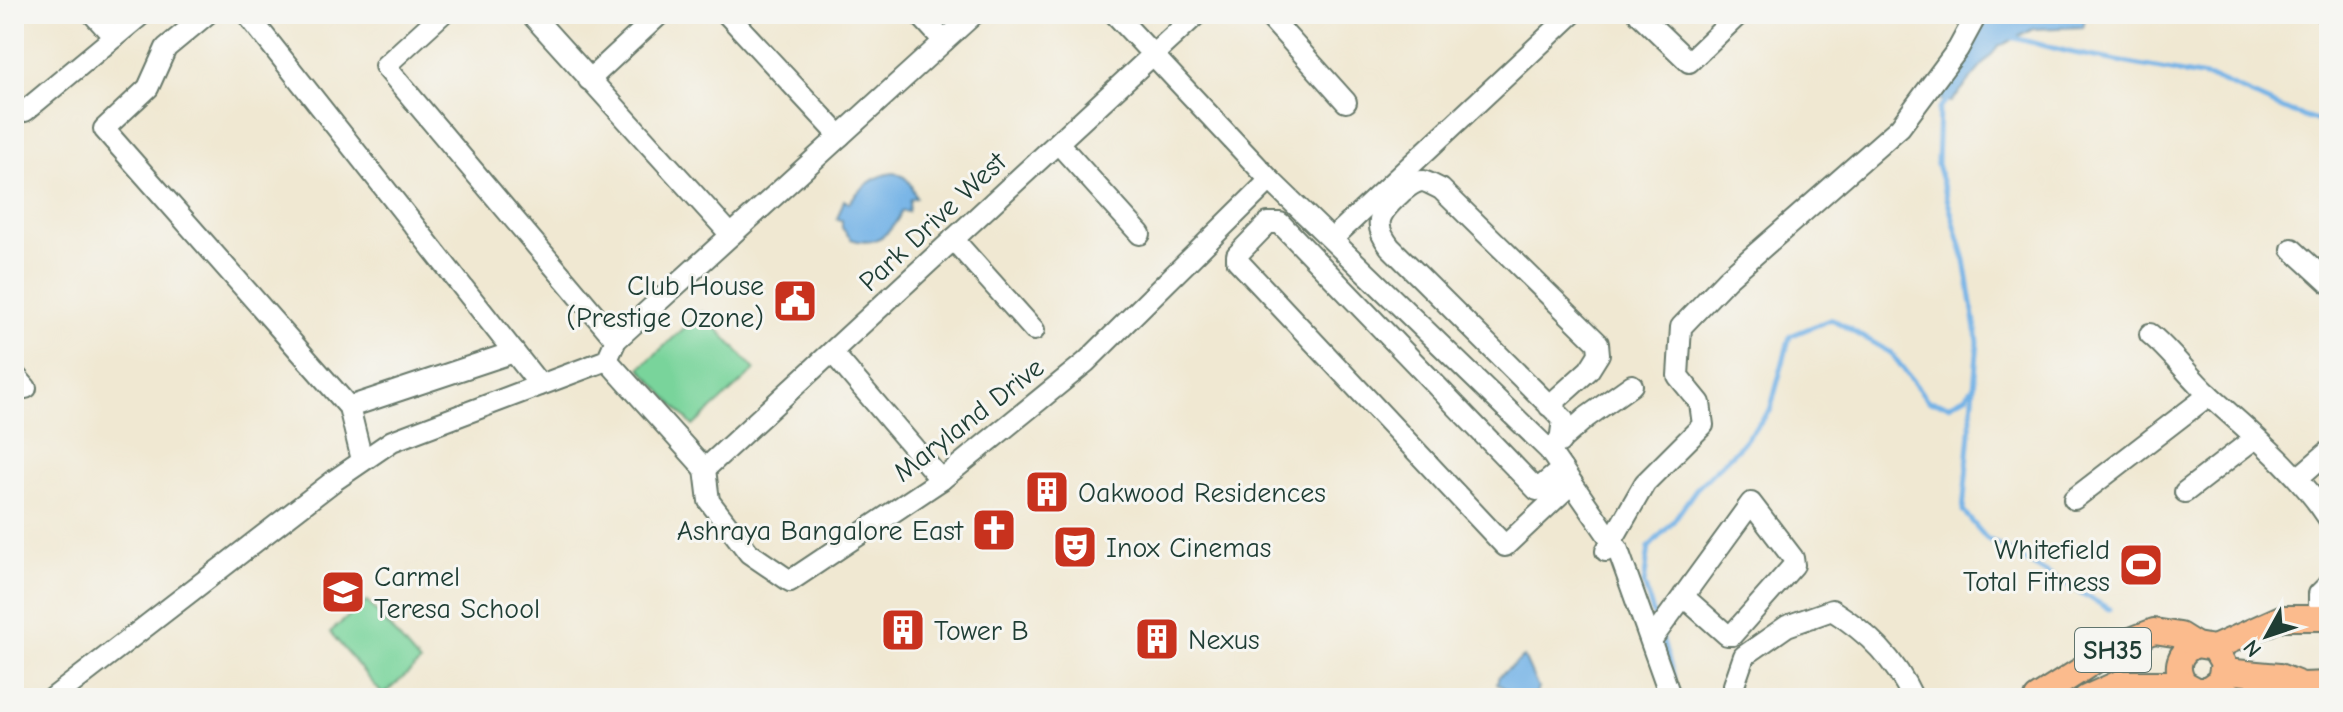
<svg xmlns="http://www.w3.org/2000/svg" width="2343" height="712" font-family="'Comic Neue',sans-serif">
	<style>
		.green { fill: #79d49b; stroke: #4c8868; stroke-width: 2 }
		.water { fill: #73b2e6; stroke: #49788d; stroke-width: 2 }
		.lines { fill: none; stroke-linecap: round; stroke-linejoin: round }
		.stream { stroke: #73b2e6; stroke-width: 5 }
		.minor-casing { stroke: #68796b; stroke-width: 24 }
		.major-casing { stroke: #68796b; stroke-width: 28 }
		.minor { stroke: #fff; stroke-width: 20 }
		.major { stroke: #fbbb8d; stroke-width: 24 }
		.labels { text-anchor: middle; stroke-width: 6; stroke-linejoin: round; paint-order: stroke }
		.shield { fill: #f6f6f2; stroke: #60746d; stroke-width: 2 }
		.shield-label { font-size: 26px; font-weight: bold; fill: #1f3d34 }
		.street-label { font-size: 28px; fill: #1f3d34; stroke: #f6f6f2 }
		.poi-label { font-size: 28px; fill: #1f3d34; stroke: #f6f6f2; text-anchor: start }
	</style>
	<rect width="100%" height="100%" fill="#f6f6f2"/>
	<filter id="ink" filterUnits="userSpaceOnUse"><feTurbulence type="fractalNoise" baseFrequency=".0125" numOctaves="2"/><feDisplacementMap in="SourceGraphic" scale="16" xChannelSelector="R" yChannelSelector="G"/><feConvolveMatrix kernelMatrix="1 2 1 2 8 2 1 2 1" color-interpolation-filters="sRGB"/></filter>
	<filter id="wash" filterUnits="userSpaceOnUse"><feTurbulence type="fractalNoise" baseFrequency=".006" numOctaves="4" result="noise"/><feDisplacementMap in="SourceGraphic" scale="32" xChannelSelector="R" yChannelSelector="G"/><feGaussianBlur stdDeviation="1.8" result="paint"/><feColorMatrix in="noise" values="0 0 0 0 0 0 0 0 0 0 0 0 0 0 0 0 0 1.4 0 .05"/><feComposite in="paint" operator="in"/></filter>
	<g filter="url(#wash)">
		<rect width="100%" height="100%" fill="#f0e8d2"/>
		<!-- green -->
		<g class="green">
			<path d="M702,312l53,58 -62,56 -53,-58z"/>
			<path d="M367,601l53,62 -37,32 -53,-63z"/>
		</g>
		<!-- water -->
		<g class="water">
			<path d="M1990,14h97l-5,13 -49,2 -35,18 -47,55 -19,-5z"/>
			<path d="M894,173c15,3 17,12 22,25l-6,1 -2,13 -6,-1c-10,21 -26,37 -51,28l-9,-11v-8l-5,-1 7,-19 5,3c11,-15 26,-28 45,-30z"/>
			<path d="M1524,657l14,31 -3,8 -21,-1 -17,-12 2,-7z"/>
		</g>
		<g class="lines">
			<!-- stream -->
			<g class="stream">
				<path d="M2011,37l62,16 143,26 75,33 38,12"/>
				<path d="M1948,98l-9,11 -2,55 28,96 13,82 -15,169 23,27 123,71"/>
				<path d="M1654,616l-10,-32 5,-37 23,-24 24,-34 42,-41 32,-37 20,-75 42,-17 59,34 37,48 21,4 17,-9 8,-10"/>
				<path d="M1662,638l12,40"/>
			</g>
		</g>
	</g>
	<g filter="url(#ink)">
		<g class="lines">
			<!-- minor casing -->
			<g class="minor-casing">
				<g id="minor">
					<path d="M93,14l21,23"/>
					<path d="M207,14l-41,34 -18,40 -44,41 245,278 13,53"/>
					<path d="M247,14l293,371"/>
					<path d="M442,14l-57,52 231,274"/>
					<path d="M531,14l200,221"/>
					<path d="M727,14l113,122"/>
					<path d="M919,14l25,27"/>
					<path d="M1115,14l155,166 279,270 69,100 53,148"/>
					<path d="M1267,14l79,88"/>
					<path d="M1639,14l50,48 50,-48"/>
					<path d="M2326,14l3,6"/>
					<path d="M589,80l71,-66"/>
					<path d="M14,112l11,-1 117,-97"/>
					<path d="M1058,143l82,91"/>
					<path d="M953,239l81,91"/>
					<path d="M1332,239l240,-225"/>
					<path d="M2292,249l37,34"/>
					<path d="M2150,334c22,18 38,42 60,62 42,38 88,75 119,123"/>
					<path d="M832,352l109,128"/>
					<path d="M607,360l98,109"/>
					<path d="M14,374l12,14"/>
					<path d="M1549,406l40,-36 10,-16 -1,-11 -157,-154c-5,-2 -13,-7 -18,-8 -9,0 -16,7 -22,12 -21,19 -30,30 -11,54l173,172 -3,23"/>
					<path d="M349,407l165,-55"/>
					<path d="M1555,445l32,-28 45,-32"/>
					<path d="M705,469l4,32 40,52 41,28 151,-101 145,-118 184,-182"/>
					<path d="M705,469l492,-455"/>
					<path d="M1562,469l-25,21 -257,-267h-12l-31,32v5l268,286 67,-63"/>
					<path d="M2299,477l30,-26"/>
					<path d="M2185,492l70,-54"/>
					<path d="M2074,499l135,-104"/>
					<path d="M1606,551l39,-68 58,-58 -3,-22 -22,-27 3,-49 46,-48 173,-152 58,-78 19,-35"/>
					<path d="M2319,616v-22l10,-10"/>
					<path d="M1652,639l99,-136 42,55 1,7 -62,70h-5l-44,-39"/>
					<path d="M53,698l282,-218 57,-39 215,-81 9,-20 358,-326"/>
					<path d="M1736,698l-2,-13 10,-29 43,-30 45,-16c36,23 63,49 81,88"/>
				</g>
			</g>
			<!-- major casing -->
			<g class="major-casing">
				<g id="major">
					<path d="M2214,648l67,-30h48"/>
					<path d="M2224,671l55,5 23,9 27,-1"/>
					<path d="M2184,683c-10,-16 -5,-31 12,-38"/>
					<path d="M2214,686l22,12"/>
					<path d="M2037,698l86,-55 31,-12 26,4 16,10 18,3 9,15 -3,17 -14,10h-9l-13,-7h-65l-33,15"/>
				</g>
			</g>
			<!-- minor -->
			<use href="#minor" class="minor"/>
			<!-- major -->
			<use href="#major" class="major"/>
		</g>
	</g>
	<!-- icons -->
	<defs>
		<g id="civic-square" transform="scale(2.3)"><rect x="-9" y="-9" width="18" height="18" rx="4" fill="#c8321e" stroke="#f6f6f2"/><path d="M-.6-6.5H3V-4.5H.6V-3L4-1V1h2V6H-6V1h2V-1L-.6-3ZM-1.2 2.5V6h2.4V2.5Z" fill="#fff"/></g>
		<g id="building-square" transform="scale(2.3)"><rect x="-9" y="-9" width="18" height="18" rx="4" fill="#c8321e" stroke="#f6f6f2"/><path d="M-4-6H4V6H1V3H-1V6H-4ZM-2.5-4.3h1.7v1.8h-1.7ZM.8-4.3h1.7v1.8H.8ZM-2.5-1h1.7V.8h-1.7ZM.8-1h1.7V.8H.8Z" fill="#fff"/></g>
		<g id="church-square" transform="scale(2.3)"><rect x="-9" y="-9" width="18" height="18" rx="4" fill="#c8321e" stroke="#f6f6f2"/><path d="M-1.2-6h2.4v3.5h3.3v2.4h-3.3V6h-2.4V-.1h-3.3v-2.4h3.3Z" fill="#fff"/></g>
		<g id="theatre-square" transform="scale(2.3)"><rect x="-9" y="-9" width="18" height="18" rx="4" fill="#c8321e" stroke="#f6f6f2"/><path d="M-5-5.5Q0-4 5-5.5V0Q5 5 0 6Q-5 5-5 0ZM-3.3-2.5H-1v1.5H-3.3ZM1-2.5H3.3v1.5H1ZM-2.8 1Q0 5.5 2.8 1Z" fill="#fff"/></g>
		<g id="stadium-square" transform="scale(2.3)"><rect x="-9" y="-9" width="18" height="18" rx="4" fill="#c8321e" stroke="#f6f6f2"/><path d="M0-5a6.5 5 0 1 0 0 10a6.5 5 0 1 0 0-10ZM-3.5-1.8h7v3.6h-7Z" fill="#fff"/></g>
		<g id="school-square" transform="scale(2.3)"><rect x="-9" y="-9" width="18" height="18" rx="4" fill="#c8321e" stroke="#f6f6f2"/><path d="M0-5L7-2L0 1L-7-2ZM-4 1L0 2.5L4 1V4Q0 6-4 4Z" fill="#fff"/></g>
	</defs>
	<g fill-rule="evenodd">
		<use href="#civic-square" x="795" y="301"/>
		<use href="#building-square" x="1047" y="492"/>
		<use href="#church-square" x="994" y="530"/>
		<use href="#theatre-square" x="1075" y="547"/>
		<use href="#stadium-square" x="2141" y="565"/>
		<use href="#school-square" x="343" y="592"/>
		<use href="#building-square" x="903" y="630"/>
		<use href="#building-square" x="1157" y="639"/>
	</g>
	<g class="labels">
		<!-- shield labels -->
		<rect class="shield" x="2075" y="628" width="76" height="44" rx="6"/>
		<g class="shield-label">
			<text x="2113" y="659">SH35</text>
		</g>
		<!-- street labels -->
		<g class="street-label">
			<text transform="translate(932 221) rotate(-43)" y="10">Park Drive West</text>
			<text transform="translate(968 419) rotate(-38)" y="10">Maryland Drive</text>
		</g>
		<!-- poi labels -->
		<g class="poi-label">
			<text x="764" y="295" text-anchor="end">Club House<tspan x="764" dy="32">(Prestige Ozone)</tspan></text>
			<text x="1078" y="502">Oakwood Residences</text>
			<text x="963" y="540" text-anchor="end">Ashraya Bangalore East</text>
			<text x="1106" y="557">Inox Cinemas</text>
			<text x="2110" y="559" text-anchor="end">Whitefield<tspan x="2110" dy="32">Total Fitness</tspan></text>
			<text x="374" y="586">Carmel<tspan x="374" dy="32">Teresa School</tspan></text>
			<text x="934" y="640">Tower B</text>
			<text x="1188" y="649">Nexus</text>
		</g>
	</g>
	<!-- margin -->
	<rect width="2343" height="712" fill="none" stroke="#f6f6f2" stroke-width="48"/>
	<!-- north arrow -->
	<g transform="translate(2267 636) rotate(230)" stroke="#f6f6f2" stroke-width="6" paint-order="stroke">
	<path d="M0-6L14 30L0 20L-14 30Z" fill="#1f3d34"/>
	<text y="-12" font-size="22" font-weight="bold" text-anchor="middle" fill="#1f3d34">N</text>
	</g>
</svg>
